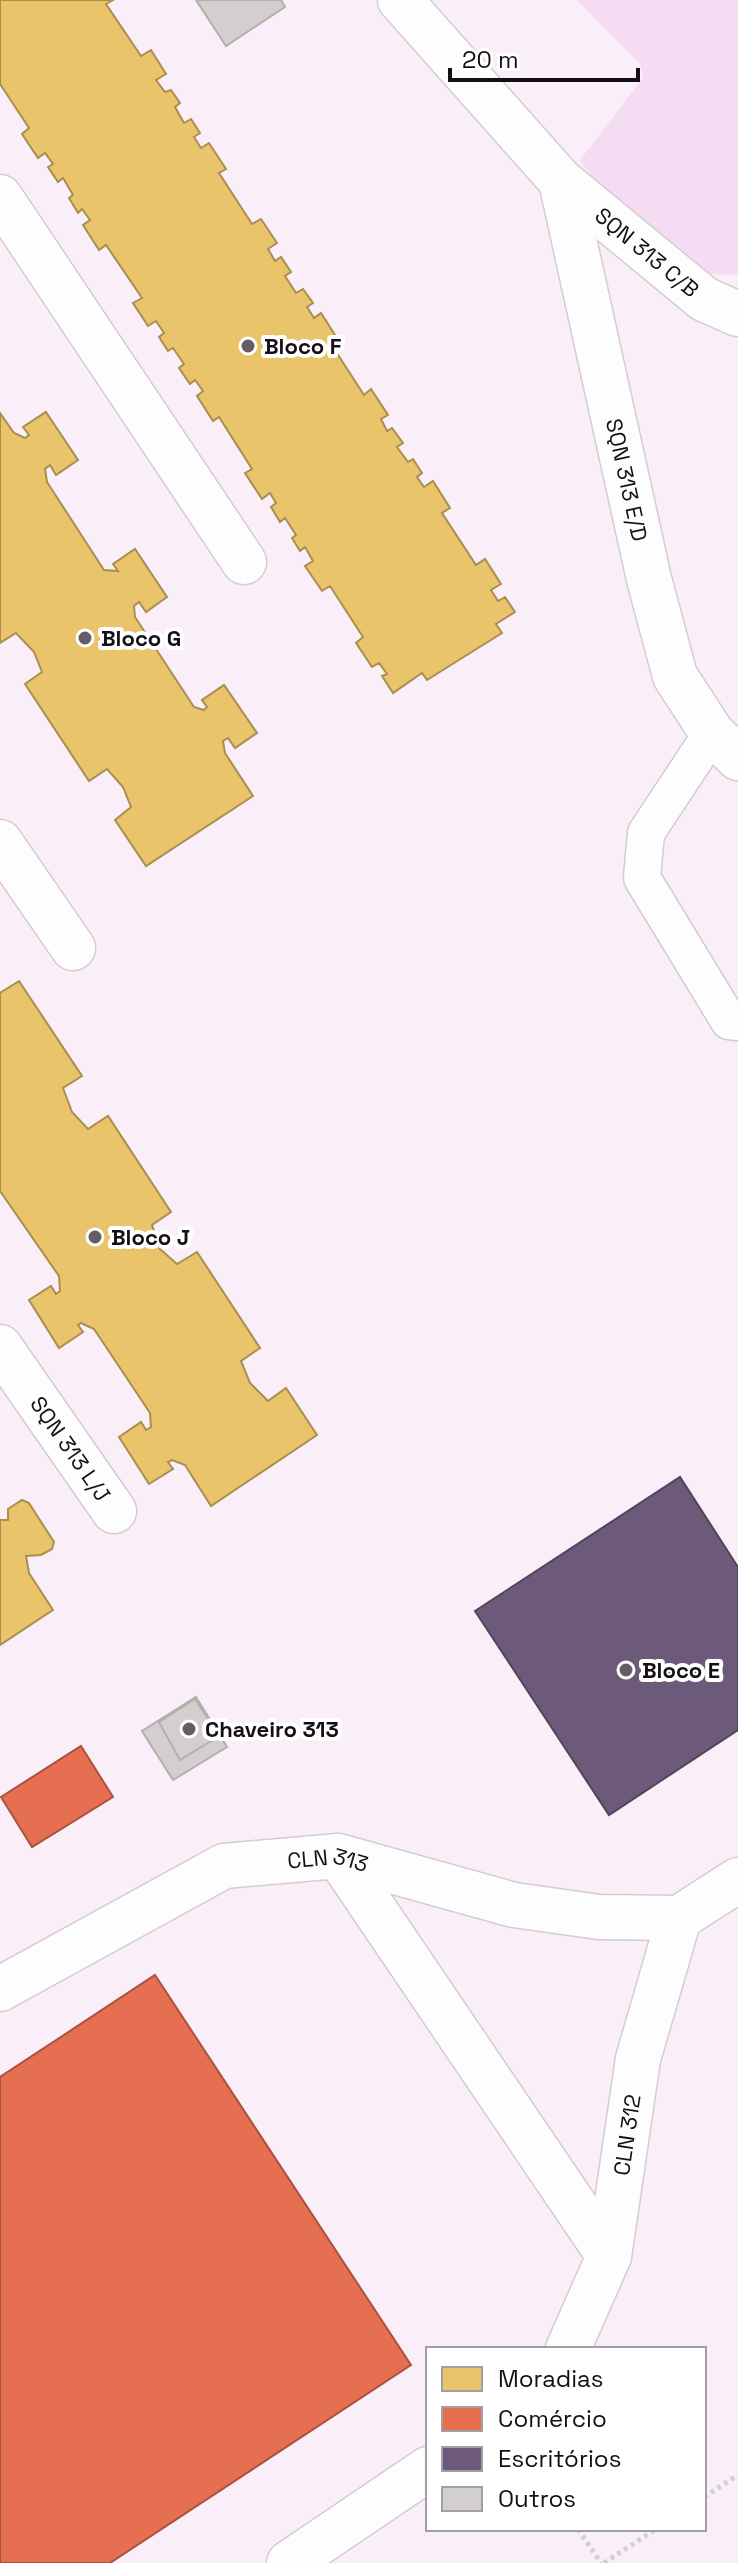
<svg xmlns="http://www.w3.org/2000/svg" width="738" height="2563" font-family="'Space Grotesk',sans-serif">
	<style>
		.green { fill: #f4dcf3 }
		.homes { fill: #e9c46a; stroke: #a98e50; stroke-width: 2 }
		.shops { fill: #e76f51; stroke: #a8523f; stroke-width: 2 }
		.offices { fill: #6d597a; stroke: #53435c; stroke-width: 2 }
		.building { fill: #d4cfcf; stroke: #b4aeae; stroke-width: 2 }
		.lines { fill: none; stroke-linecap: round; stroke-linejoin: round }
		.lane-casing { stroke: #d4ccd3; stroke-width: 39 }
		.street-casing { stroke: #d4ccd3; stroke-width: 47 }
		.secondary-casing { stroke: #d4ccd3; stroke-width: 47 }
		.path { stroke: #d3d0d3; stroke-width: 5; stroke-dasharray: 4 4; stroke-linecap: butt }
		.lane { stroke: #fefdfe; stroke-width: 36 }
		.street { stroke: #fefdfe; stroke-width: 44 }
		.secondary { stroke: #fefdfe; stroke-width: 44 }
		.poi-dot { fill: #655d65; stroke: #fff; stroke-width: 3 }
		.labels { text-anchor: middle; stroke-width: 8; stroke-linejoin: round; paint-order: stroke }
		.street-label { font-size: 22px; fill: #150f15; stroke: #fff }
		.poi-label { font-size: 22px; font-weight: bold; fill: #150f15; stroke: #fff; text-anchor: start }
	</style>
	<rect width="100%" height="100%" fill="#faeff9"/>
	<!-- green -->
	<path class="green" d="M577,0h161v274c-73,8 -122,-60 -158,-114l63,-82 -3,-14z"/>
	<!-- homes -->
	<g class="homes">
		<path d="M0,0h113l-7,4 35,52 10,-6 15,24 -10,6 9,12 6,-2 9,13 -5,4 9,16 7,-4 9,14 -6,4 7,11 8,-5 17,26 -7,4 33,51 9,-5 16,24 -9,6 7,12 6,-4 10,15 -6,4 11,17 7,-4 10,14 -6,4 7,11 7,-5 16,25 -6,6 33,51 7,-6 17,26 -7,4 6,12 5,-3 11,15 -6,4 11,15 5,-3 9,14 -5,4 7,10 9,-6 17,27 -8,5 34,52 9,-6 16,25 -10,6 7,11 7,-4 10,15 -19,12 6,9 -75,47 -5,-7 -29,20 -11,-17 5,-2 -8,-11 -7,4 -16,-24 7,-6 -33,-51 -8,5 -17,-25 8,-5 -8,-14 -5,4 -8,-13 4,-3 -11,-17 -5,4 -9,-15 5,-4 -6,-10 -8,6 -17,-26 7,-4 -33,-52 -6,4 -16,-25 6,-5 -8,-11 -5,4 -11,-16 5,-4 -11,-16 -5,3 -9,-14 5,-4 -8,-12 -8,5 -15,-23 9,-5 -36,-53 -7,5 -16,-25 7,-5 -8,-11 -4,4 -9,-15 4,-3 -10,-17 -5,4 -10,-15 5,-3 -8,-11 -7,5 -16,-24 7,-6 -29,-44z"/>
		<path d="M46,412l32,48 -22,15 -6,-10 -5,4 2,13 57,88 14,1 -5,-7 22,-15 32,48 -21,15 -7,-10 -5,4 1,11 59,90 10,3 3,-3 -5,-7 22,-15 33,48 -22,15 -7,-10 -5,3 2,12 28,43 -107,70 -31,-46 16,-13 -8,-20 -16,-18 -18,12 -64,-97 17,-12 -8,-20 -18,-19 -16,10v-230l14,20 11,5 4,-3 -6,-8z"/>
		<path d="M19,981l63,95 -19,12 9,24 16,17 20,-13 63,96 -19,13 8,24 17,15 20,-12 63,96 -19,13 9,22 18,18 18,-13 31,47 -106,71 -26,-41 -13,-5 -4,2 5,7 -24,15 -30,-47 22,-15 5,8 5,-3 -1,-14 -56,-84 -13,-6 -3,2 5,7 -24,16 -30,-48 22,-14 5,8 4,-3 -1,-15 -59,-85v-198z"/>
		<path d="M22,1500l7,3 25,39 -2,7 -11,6 -15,1 3,17 24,37 -53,35v-125h8v-11z"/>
	</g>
	<!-- shops -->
	<g class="shops">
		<path d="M81,1746l32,51 -81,50 -31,-50z"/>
		<path d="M155,1975l256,390 -301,198h-110v-486z"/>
	</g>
	<!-- offices -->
	<path class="offices" d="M680,1477l58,90v163l-129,85 -134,-204z"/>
	<!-- building -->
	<g class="building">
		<path d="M196,0h85l4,7 -59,39z"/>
		<path d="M196,1697l31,50 -54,33 -31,-49z"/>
		<path d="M195,1699l24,37 -39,24 -21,-38z"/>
	</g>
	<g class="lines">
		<!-- lane casing -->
		<g class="lane-casing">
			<path id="lane" d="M712,733l-66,100 -4,45 87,143 9,1"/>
		</g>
		<!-- street casing -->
		<g class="street-casing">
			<g id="street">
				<path id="s1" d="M400,0l161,181 143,118 34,15"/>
				<path id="s2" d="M561,181l88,398 26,97 37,57 26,25"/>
				<path d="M0,197l244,365"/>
				<path d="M0,842l73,106"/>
				<path id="s3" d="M0,1347l114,164"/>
			</g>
		</g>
		<!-- secondary casing -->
		<g class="secondary-casing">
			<g id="secondary">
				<path d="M338,1856l271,400"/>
				<path d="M679,1918l59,-38"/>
				<path id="s4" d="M0,1989l224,-123 114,-10 176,49 85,12 80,1"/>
				<path id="s5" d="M568,2349l41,-93 29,-197 41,-141"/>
				<path d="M289,2563l139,-94"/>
			</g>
		</g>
		<!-- path -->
		<g class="path">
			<path d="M704,2497l34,-22"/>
			<path d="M578,2529l23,34"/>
			<path d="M604,2563l52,-34"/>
		</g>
		<!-- lane -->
		<use href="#lane" class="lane"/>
		<!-- street -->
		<use href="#street" class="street"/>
		<!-- secondary -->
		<use href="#secondary" class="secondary"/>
	</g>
	<!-- markers -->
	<g class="poi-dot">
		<circle cx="248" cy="346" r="8"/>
		<circle cx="85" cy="638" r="8"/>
		<circle cx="95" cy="1237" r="8"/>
		<circle cx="626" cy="1670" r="8"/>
		<circle cx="189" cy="1729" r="8"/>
	</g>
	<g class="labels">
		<!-- street labels -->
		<g class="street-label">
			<text dy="8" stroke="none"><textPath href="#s1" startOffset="354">SQN 313 C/B</textPath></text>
			<text dy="8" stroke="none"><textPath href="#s2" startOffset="306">SQN 313 E/D</textPath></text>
			<text dy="8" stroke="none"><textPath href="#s3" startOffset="124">SQN 313 L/J</textPath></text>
			<text dy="8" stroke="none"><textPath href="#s4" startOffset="360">CLN 313</textPath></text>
			<text dy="8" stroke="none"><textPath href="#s5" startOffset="224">CLN 312</textPath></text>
		</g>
		<!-- poi labels -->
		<g class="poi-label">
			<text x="264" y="354">Bloco F</text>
			<text x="101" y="646">Bloco G</text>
			<text x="111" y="1245">Bloco J</text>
			<text x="642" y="1678">Bloco E</text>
			<text x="205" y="1737">Chaveiro 313</text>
		</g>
	</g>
	<!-- legend -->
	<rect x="426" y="2347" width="280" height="184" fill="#ffffff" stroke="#a19fa1" stroke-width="2"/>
	<rect x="442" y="2367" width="40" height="24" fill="#e9c46a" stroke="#a19fa1" stroke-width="2"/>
	<text x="498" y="2387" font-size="24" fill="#150f15">Moradias</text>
	<rect x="442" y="2407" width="40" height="24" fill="#e76f51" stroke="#a19fa1" stroke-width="2"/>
	<text x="498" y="2427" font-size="24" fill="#150f15">Comércio</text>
	<rect x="442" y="2447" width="40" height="24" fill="#6d597a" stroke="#a19fa1" stroke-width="2"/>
	<text x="498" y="2467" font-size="24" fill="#150f15">Escritórios</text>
	<rect x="442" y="2487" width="40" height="24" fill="#d4cfcf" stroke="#a19fa1" stroke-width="2"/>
	<text x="498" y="2507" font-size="24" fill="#150f15">Outros</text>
	<!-- scale -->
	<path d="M450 68v12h188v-12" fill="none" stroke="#150f15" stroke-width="4"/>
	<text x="462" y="68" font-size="24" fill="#150f15" stroke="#ffffff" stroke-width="6" paint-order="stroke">20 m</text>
</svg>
